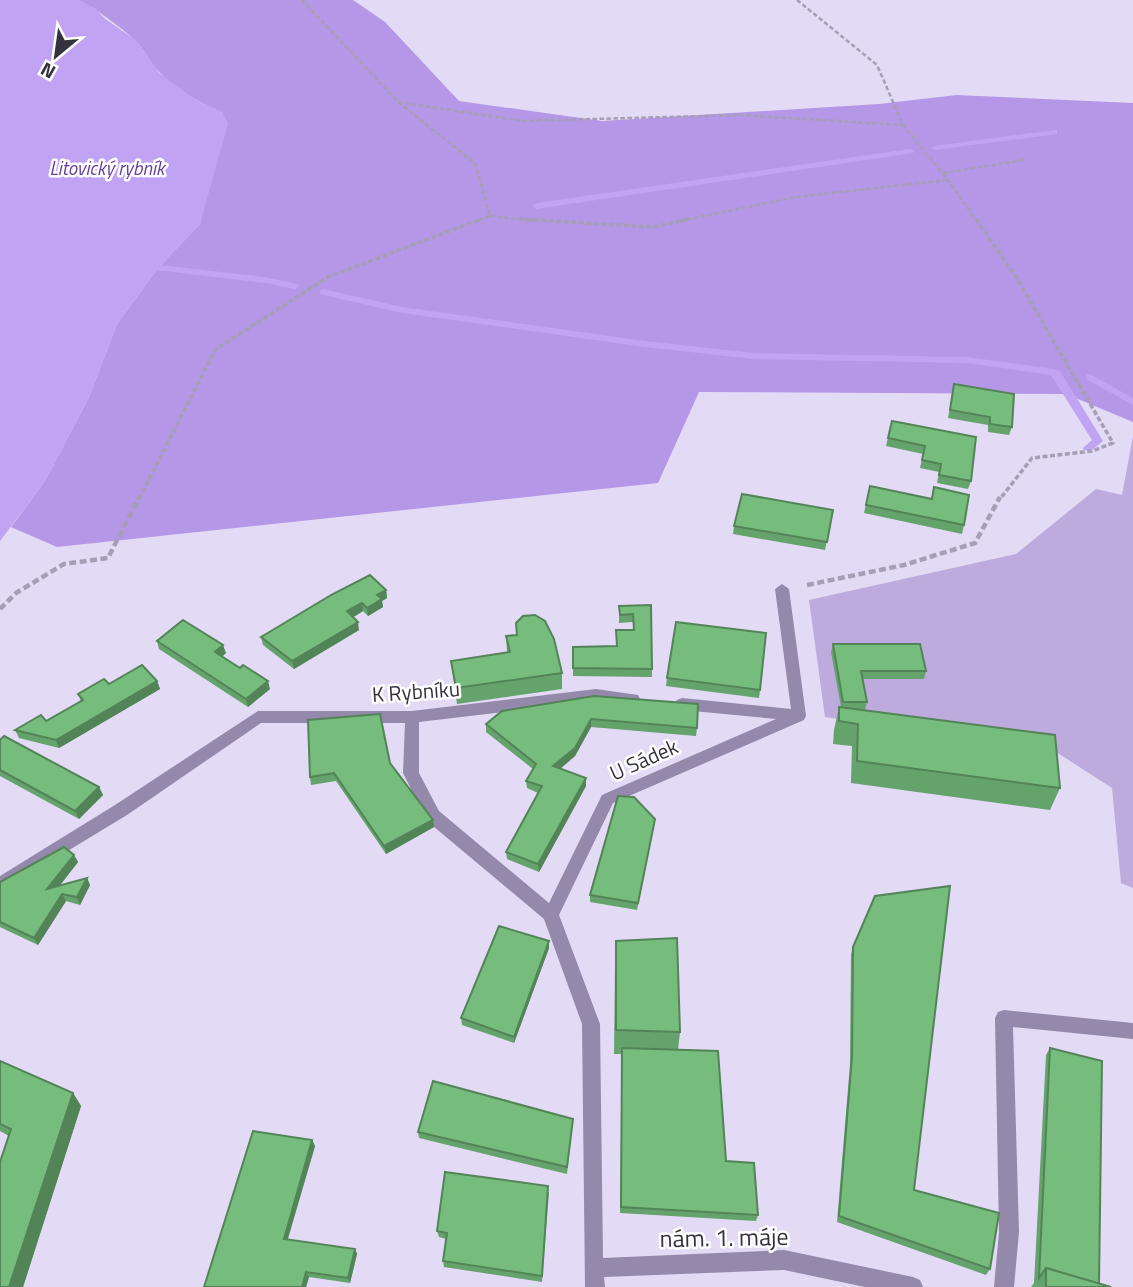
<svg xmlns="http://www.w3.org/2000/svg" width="1133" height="1287" font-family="'Titillium Web',sans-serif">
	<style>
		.green { fill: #bcabdc }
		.forest { fill: #b497e6 }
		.water { fill: #c0a3f3 }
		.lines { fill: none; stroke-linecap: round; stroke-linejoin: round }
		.stream { fill: #c0a3f3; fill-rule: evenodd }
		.path-far2 { stroke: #a69eb4; stroke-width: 2.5; stroke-dasharray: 4.5 2.5; stroke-linecap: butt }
		.path-far1 { stroke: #a69eb4; stroke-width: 3.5; stroke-dasharray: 5 2.5; stroke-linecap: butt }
		.path { stroke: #a69eb4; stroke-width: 4.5; stroke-dasharray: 7 3.5; stroke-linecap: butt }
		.minor { fill: #9488ab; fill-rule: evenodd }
		.wall { fill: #65a36c }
		.shaded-wall { fill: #538458 }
		.building { fill: #76bd7d; stroke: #538458; stroke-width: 2 }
		.labels { text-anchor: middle; stroke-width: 5; stroke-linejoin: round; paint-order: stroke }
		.far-water-label { font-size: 19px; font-style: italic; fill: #653d9a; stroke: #fff }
		.street-label { font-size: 21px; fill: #36323d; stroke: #fff }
		.near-street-label { font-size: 24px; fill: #36323d; stroke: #fff }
	</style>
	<rect width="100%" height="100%" fill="#e3daf6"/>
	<!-- green -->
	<path class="green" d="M1133,436v452l-12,-5 -9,-95 -59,-38 -228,-33 -16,-117 207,-46 80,-65 26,6z"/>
	<!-- forest -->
	<path class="forest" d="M78,0h275l32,22 74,79 143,20 277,-17 78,-9 176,8v319l-67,-28 -367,-2 -41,91 -601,64 -46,-20 34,-46 44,-84 28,-73 41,-56 42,-44 23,-111c-22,-10 -47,-23 -64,-41 -9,-9 -14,-22 -23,-31 -14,-13 -42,-34 -58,-41z"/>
	<!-- water -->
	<path class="water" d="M0,0h78l17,8 9,10 33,23 22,32 37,27 27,13 5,11 -28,100 -42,44 -41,56 -28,73 -44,84 -45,60z"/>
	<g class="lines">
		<!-- stream -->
		<g class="stream">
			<path d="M1054,130h3v4l-122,16 -4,-2 4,-2z"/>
			<path d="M910,149l4,2 -1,2 -377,56 -4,-3 4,-3z"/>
			<path d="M143,263l122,14 33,7 2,2 -5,3 -30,-6 -125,-15 -2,-2z"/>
			<path d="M323,289l79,18 243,34 108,12 214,4 87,12 6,2 43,70 -11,9h-8l-1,-2 9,-8 -41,-65 -84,-12 -214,-4 -108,-12 -243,-34 -82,-19v-4z"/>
			<path d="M1090,374l43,24v7l-47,-26v-4z"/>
		</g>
		<!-- path-far2 -->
		<g class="path-far2">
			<path d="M302,0l96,102 124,19 216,-6 165,10"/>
			<path d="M797,0l80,65 26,60 45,55 29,41"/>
			<path d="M398,102l77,61 15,53 -14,5"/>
			<path d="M943,173l81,-13"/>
			<path d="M490,216l44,5"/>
			<path d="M680,221l116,-24 151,-17"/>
		</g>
		<!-- path-far1 -->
		<g class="path-far1">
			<path d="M519,219l134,8 36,-8"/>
			<path d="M976,219l40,58 97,166 -21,8 -60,7 -32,41"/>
			<path d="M139,499l76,-149 113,-73 153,-58"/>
		</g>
		<!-- path -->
		<g class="path">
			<path d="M807,585l97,-20 71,-22 25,-46"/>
			<path d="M0,609l16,-16 48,-29 44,-6 31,-61"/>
		</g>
		<!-- minor -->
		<g class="minor">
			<path d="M782,584l7,5 17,127 -2,4 -191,83 -54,112 41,109 3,234 181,-8 129,27 7,3 3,7h-58l-81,-17 -180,7 1,10h-20l-3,-263 -38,-105 -117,-98 -24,-48 2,-50h-144l-134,92 -127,77v-16l115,-71 143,-94h154l184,-22 42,6 2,4 -2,4 -5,2 -37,-4 -177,21v51l20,38 110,92 53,-108 174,-76 -94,-9 -5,-2 -2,-4 2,-4 5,-2 109,11 -16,-120z"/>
			<path d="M1004,1010l129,13v16l-120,-12 6,205 -5,55h-20l5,-55 -4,-214 3,-6z"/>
		</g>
	</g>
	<!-- wall -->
	<g class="wall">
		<path d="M954,384l58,43 -3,8 -21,-3v-7l-40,-7z"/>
		<path d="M892,421l79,60 -3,8 -31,-6 2,-11 -19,-4 3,-14 -37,-8z"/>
		<path d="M870,486l61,13 3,-12 30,38 -2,9 -98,-21z"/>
		<path d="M833,510l-8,40 -92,-16 1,-8z"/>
		<path d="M386,590l1,8 -5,3 1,6 -15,9 -5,-5 -10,6 6,13 -65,39 -31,-24 -2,-8z"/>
		<path d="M651,605l1,72 -79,-1v-29l44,-1 -1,-16h17v-8l-14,1v-17z"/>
		<path d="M516,623l46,50v16l-105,15 -6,-43 56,-9 -1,-16 10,-1z"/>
		<path d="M157,641l69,12 -4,4 48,32 -22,18 -89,-58z"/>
		<path d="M833,644l93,27 -2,8h-61l4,23 -2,8h-5l200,78 -10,22 -199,-27 1,-37 -19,-2 1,-14 5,-23h2l-10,-55z"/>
		<path d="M667,678l93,12 -1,8 -93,-12z"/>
		<path d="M157,681l3,8 -101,59 -40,-10 -4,-8 31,-9 35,-20 -3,-7 31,-10z"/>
		<path d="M502,711l195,17 -1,8 -105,-9 -16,29 -15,13 26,9v8l-47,86 -32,-13 -1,-7 32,-59 -11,-5 -1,-7 7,-12 -47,-37v-8z"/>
		<path d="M0,740l99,47 4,8 -24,24 -79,-43z"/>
		<path d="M390,763l44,64 -48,27 -50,-73 -25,4 -1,-8z"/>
		<path d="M655,819l-18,91 -47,-8v-7z"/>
		<path d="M74,855l4,7 -19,24 28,-8 3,7 -10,20 -14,-4 -28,44 -38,-18v-45z"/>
		<path d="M549,941v7l-35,95 -52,-18 -1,-7z"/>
		<path d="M616,941l64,91 -2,18 48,111 32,54 -2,6 -136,-8 2,-159h-8l1,-87z"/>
		<path d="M853,947l61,243 76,79 -4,6 -149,-53 13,-158 1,-110z"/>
		<path d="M1050,1048l49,236 12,3h-80l3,-4 12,-228z"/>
		<path d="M0,1061l73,32 8,13 -58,181h-23l9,-151 -9,-5z"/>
		<path d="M573,1119l-6,55 -148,-36 -1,-6z"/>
		<path d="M312,1140l3,6 -27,93 67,10 2,5 -7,29 -41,-6 -3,10h-102z"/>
		<path d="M549,1192l-7,90 -98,-15 -1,-6 3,-22 -7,-2 -2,-6z"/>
	</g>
	<!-- shaded-wall -->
	<g class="shaded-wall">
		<path d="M386,590l1,8 -5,3 1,6 -15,9 -1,-8 10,-13z"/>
		<path d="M362,603l1,8 -14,9 -2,-9z"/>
		<path d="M358,622l1,8 -65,39 -2,-8z"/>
		<path d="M223,645l3,8 -9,7 -2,-8z"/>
		<path d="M157,681l3,8 -101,59 -3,-8z"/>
		<path d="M268,681l2,8 -22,18 -2,-8z"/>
		<path d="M591,719v8l-16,29 -21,18 -1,-8z"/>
		<path d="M586,778v8l-47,86 -1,-8z"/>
		<path d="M99,787l4,8 -24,24 -4,-8z"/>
		<path d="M655,819l-1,7 -17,84 1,-7z"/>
		<path d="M433,820l1,7 -48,27 -2,-8z"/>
		<path d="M74,855l4,7 -27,35 -4,-8z"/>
		<path d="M87,878l3,7 -10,20 -3,-8z"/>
		<path d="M62,894l4,7 -28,44 -4,-7z"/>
		<path d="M549,941v7l-35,95v-6z"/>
		<path d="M73,1093l8,13 -58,181h-14z"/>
		<path d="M312,1140l3,6 -29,98 -2,-5z"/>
		<path d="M355,1249l2,5 -7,29 -2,-5z"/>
		<path d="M306,1272l3,5 -3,10h-4z"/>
	</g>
	<!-- building -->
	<g class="building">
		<path d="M954,384l60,10 -2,33 -22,-3v-7l-40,-7z"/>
		<path d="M892,421l84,16 -5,44 -32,-6 2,-11 -19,-4 3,-14 -37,-8z"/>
		<path d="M870,486l62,13 2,-12 35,8 -5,30 -98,-20z"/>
		<path d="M742,494l91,16 -6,32 -93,-16z"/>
		<path d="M370,575l16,15 -9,5 5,4 -15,9 -5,-5 -15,8 11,11 -66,39 -31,-24 70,-42z"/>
		<path d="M651,605l1,64 -79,-1v-21l44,-1 -1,-16h18l-1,-16 -13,1 -1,-9z"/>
		<path d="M535,615l10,6 9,18 8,34 -106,15 -5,-27 59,-9 -4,-16 11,-1 -1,-12 7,-7z"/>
		<path d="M183,620l40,25 -8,7 25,16 3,-3 25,16 -22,18 -89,-58z"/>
		<path d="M676,622l90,11 -6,57 -93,-12z"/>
		<path d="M833,644h87l6,27h-65l6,31h-24z"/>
		<path d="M142,665l15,16 -101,59 -41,-10 26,-15 5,6 37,-21 -5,-6 26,-15 5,5z"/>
		<path d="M594,696l104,8 -1,24 -106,-9 -16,29 -22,18 33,12 -48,86 -32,-12 36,-66 -16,-5 10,-17 -50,-40 16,-13z"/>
		<path d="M839,707l216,28 5,53 -203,-27 1,-37 -19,-3z"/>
		<path d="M380,714l10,49 43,57 -49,26 -50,-73 -24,4 -2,-57z"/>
		<path d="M4,736l95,51 -24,24 -75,-41v-30z"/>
		<path d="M618,796l16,1 21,22 -17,84 -48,-8z"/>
		<path d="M64,847l10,8 -27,34 40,-11 -10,19 -15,-3 -28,44 -34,-16v-40z"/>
		<path d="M950,886l-36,304 85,23 -9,56 -151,-53 13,-159 1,-110 22,-51z"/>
		<path d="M499,926l50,15 -35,96 -53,-19z"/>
		<path d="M677,938l3,94 -64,-2v-89z"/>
		<path d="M622,1048l96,3 8,110 28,2 4,52 -137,-8z"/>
		<path d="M1050,1048l52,13 -3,223 -53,-16 -7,10z"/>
		<path d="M0,1061l73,32 -64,194h-9v-125l11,-33 -11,-5z"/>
		<path d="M433,1081l140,38 -6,48 -149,-35z"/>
		<path d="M253,1131l59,9 -28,99 71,10 -7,29 -42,-6 -4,15h-98z"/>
		<path d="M445,1172l103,14 -6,90 -99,-15 4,-28 -10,-2z"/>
		<path d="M1046,1268l65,19h-65z"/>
	</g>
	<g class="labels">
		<!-- far-water labels -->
		<g class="far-water-label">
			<text x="107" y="175">Litovický rybník</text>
		</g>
		<!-- street labels -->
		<g class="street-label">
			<text transform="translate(416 692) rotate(-4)" y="7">K Rybníku</text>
			<text transform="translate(644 760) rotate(-24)" y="7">U Sádek</text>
		</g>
		<!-- near-street labels -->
		<g class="near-street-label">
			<text transform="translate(724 1238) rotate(-1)" y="8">nám. 1. máje</text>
		</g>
	</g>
	<!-- north arrow -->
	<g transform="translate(56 56) rotate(209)" stroke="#ffffff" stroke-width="5" paint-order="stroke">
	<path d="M0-5L12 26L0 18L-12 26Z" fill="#36323d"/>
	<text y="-10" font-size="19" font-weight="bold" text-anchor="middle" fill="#36323d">N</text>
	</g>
</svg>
